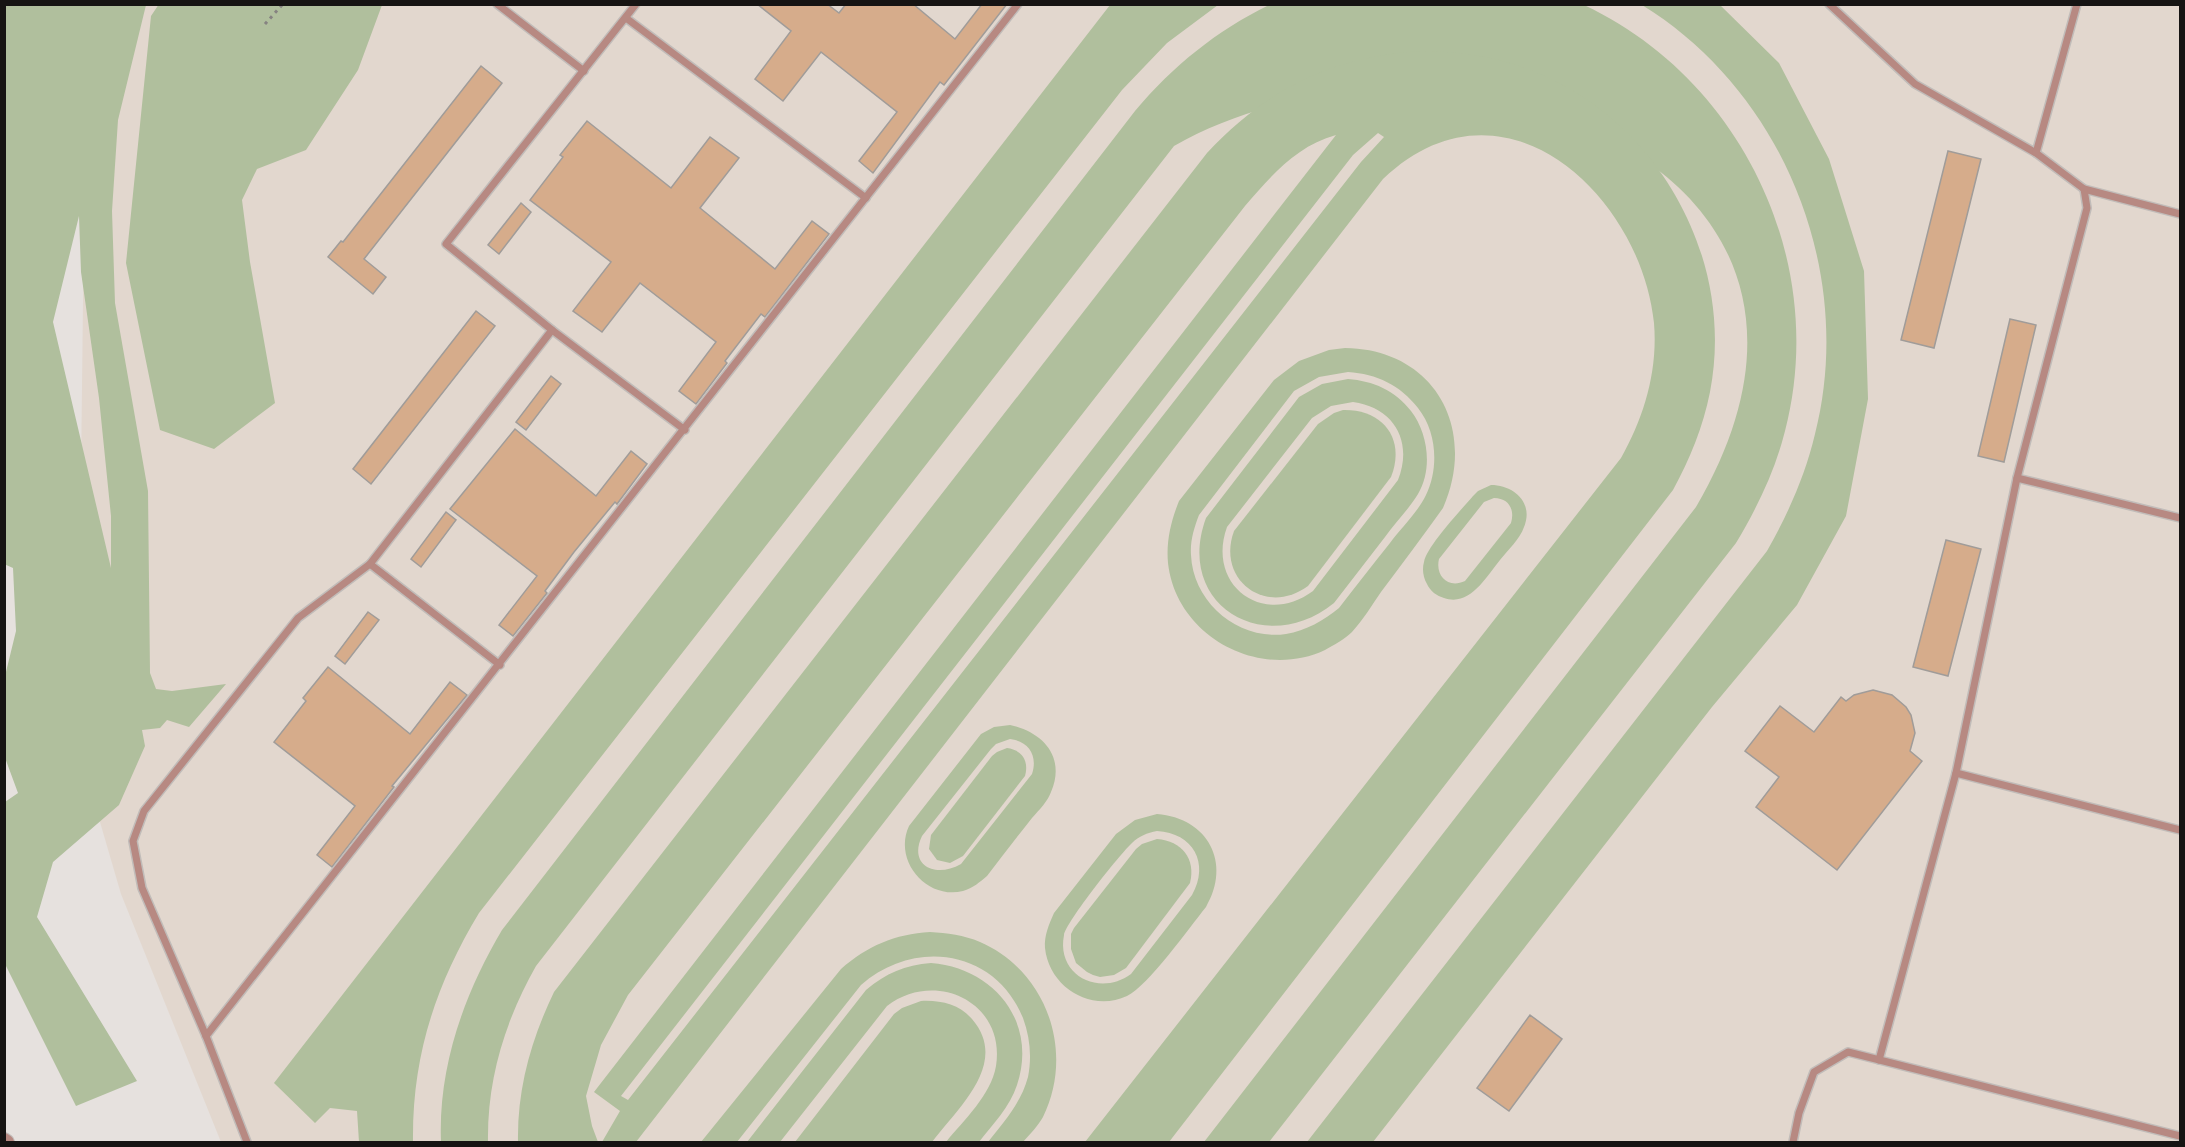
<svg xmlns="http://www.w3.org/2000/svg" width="2185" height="1147" font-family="Poppins,sans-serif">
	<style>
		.built { fill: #e2d7ce }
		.green { fill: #b0bf9d; fill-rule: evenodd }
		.building { fill: #d6ac8b; stroke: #a09c99; stroke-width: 1.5 }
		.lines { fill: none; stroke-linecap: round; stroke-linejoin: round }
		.lane-casing { stroke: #c1bcb9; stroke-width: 10 }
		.street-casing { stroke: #c1bcb9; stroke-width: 16 }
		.path { stroke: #868381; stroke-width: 3; stroke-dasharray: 3 4.5; stroke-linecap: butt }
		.lane { stroke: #b78982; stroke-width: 7 }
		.street { stroke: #b78982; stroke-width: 14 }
	</style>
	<rect width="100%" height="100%" fill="#e6e1de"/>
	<!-- built -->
	<path class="built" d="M121,5h2059v1137h-1959l-100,-248 -28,-96 -13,-238 5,-431z"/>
	<!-- green -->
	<g class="green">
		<path d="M5,4l141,1 -28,115 -6,91 3,92 33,188 2,182 6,16 16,2 54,-7 -37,43 -22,-7 -7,8 -18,2 3,16 -26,59 -66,57 -16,55 100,164 -61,25 -71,-142v-162l13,-9 -14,-38 1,-79 11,-45 -3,-63 -9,-4zM79,216l2,56 18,126 12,118v52l-58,-246z"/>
		<path d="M159,4l223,1 -24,65 -52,80 -49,19 -15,31 8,62 25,141 -61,46 -54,-19 -34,-167 25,-247z"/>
		<path d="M1110,5h108l-51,38 -45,47 -643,823c-44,73 -67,144 -66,229h-54l-2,-31 -27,-3 -15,15 -41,-40z"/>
		<path d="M1269,5h315c158,74 245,257 201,426 -10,40 -28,77 -49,112l-467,599h-65l492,-635c208,-355 -267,-507 -522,-361l-638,820c-31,55 -49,113 -48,176h-47c-3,-75 23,-148 61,-212l633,-819c38,-45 81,-80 134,-106z"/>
		<path d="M1642,5h78l59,58 50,96 35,112 4,128 -22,117 -49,89 -85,102 -339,435h-66l460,-591c21,-37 38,-75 48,-117 41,-161 -31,-342 -173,-429z"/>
		<path d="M1423,51c37,1 72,5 107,19 127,48 206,188 180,322 -7,35 -20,67 -37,98l-504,652h-84l536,-684c23,-41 37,-87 33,-135 -14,-131 -153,-257 -271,-144l-747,963h-34l18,-31 -26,-19 742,-957c-40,11 -65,41 -91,71l-617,789 -27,50 -15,51 6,30 6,16h-80c-1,-53 13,-102 36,-150l653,-839c61,-65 126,-97 216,-102zM1378,133l6,4 -23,25 -733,938 -7,-4 732,-941z"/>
		<path d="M1345,348c89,1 133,80 98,160 -20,28 -41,56 -62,84 -9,13 -18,28 -29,40 -7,7 -18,13 -27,18 -66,31 -149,-14 -157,-87 -2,-22 3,-42 11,-62l95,-121 25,-19 30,-11zM1348,372c29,2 52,13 70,36 19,24 21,60 8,87 -8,17 -25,33 -36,48 -17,21 -34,43 -51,65 -15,12 -33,23 -53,26 -47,7 -93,-31 -95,-79 -1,-14 3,-27 8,-40l95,-124 25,-14z"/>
		<path d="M1348,379c25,2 47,11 63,32 17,22 22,58 7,83 -9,15 -23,29 -33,43 -17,22 -34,44 -51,66 -69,56 -160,2 -128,-85l93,-121 23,-13zM1353,402c42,6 60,40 45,78l-85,111c-50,37 -107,-6 -86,-64l85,-109 19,-12z"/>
		<path d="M1343,410c40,-1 63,29 48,67l-83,109c-42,31 -92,-6 -74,-55l84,-107 16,-11z"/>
		<path d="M1491,485c23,0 43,18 33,42 -4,12 -16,23 -24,33 -14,17 -30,47 -56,38 -7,-2 -14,-7 -17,-14 -4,-7 -5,-15 -3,-22 3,-16 37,-52 49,-66l5,-5zM1494,498c15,0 21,12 17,25l-46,58c-17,8 -30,-5 -26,-22l45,-57z"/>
		<path d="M1010,725c33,7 56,32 41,67 -3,9 -12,18 -19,26 -15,19 -30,38 -45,58 -7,6 -14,12 -24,15 -37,9 -70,-31 -54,-65l72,-92 13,-7zM1010,739c19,2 28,17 22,35l-71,90c-26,15 -53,1 -39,-28l69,-87 5,-5z"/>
		<path d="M1007,748c16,2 22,14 18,28l-62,80 -13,7 -13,-3 -8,-11 2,-14 61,-79 5,-4z"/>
		<path d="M1157,814c51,4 75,49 49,93 -17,21 -57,78 -79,89 -36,17 -78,-9 -82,-48 -1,-12 4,-24 9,-35l62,-79 19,-14zM1157,831c36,2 53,32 35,64l-61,79c-31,23 -75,2 -67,-39 2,-13 56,-81 68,-92 7,-7 15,-10 25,-12z"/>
		<path d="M1157,839c25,2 39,20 33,44l-64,85 -12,7 -14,2 -7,-2 -6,-3 -11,-9 -5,-14v-15l3,-6 62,-79 6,-5z"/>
		<path d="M930,932c17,1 34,3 50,10 67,29 95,110 63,175 -5,9 -13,17 -20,25h-35c16,-20 33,-39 40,-65 4,-20 2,-40 -5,-59 -28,-69 -109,-80 -162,-33l-124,157h-36l140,-173c26,-23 54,-35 89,-37z"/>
		<path d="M931,963c63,5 107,59 86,122 -7,22 -25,40 -38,57h-33c18,-22 45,-47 50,-76 10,-64 -61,-97 -109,-60l-107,136h-33l119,-152c20,-17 39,-25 65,-27z"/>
		<path d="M921,1001c19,-1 38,3 51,18 38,44 -14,89 -40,123h-137l99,-128 8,-6z"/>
	</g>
	<!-- building -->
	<g class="building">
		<path d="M757,4h70l12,9 7,-9h67l42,35 27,-35h25l-63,81 -4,-3 -67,91 -14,-12 38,-49 -76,-60 -38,49 -28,-22 36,-48z"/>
		<path d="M481,66l21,17 -138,176 22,18 -13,17 -45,-37 13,-16 2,1z"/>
		<path d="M587,121l84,67 39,-51 29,21 -39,50 75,61 37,-48 17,13 -64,83 -4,-3 -36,47 2,2 -31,41 -17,-13 37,-49 -76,-59 -38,49 -29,-21 38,-49 -81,-62 33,-43 -3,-2z"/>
		<path d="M1948,151l33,8 -47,189 -33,-8z"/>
		<path d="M521,203l10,9 -32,42 -11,-9z"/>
		<path d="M476,311l19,15 -124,158 -18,-15z"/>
		<path d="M2010,319l26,6 -32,137 -26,-6z"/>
		<path d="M551,376l10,8 -35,46 -10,-8z"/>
		<path d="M515,429l81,67 35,-45 16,13 -30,40 -2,-2 -41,50 -29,39 2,2 -34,43 -14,-11 38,-49 -87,-67z"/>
		<path d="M446,512l10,8 -35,47 -10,-8z"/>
		<path d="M1946,540l35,9 -33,127 -35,-9z"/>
		<path d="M368,612l11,8 -34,44 -10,-8z"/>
		<path d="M328,667l82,67 40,-52 17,13 -75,91 2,1 -62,80 -15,-12 38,-49 -81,-64 32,-41 -3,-3z"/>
		<path d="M1873,690l19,5 14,12 5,8 4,18 -5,18 12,10 -85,109 -81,-63 23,-30 -34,-26 35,-45 34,26 27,-35 5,4 8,-6z"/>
		<path d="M1530,1015l32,24 -53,72 -32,-23z"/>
	</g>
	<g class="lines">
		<!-- lane casing -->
		<g class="lane-casing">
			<g id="lane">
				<path d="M497,4l87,67"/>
				<path d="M1829,4l86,80 121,69 48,36 96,25"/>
				<path d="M626,18l240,180"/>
				<path d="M2036,153l41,-149"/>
				<path d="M552,330l133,100"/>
				<path d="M2017,478l163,40"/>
				<path d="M370,564l130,101"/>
				<path d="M1956,773l224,57"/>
				<path d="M206,1036l812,-1032"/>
				<path d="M1879,1060l77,-287 61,-295 70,-270 -3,-19"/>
				<path d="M247,1142l-41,-106 -64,-148 -9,-47 11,-30 154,-193 72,-54 182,-234 -106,-86 190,-240"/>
				<path d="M1793,1142l6,-29 15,-41 34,-20 332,84"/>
			</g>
		</g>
		<!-- street casing -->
		<g class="street-casing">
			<path id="street" d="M4,1140l3,2"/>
		</g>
		<!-- path -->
		<path class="path" d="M265,24l18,-20"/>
		<!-- lane -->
		<use href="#lane" class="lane"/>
		<!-- street -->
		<use href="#street" class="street"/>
	</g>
	<!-- border -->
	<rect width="2185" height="1147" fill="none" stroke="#161413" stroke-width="12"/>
</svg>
